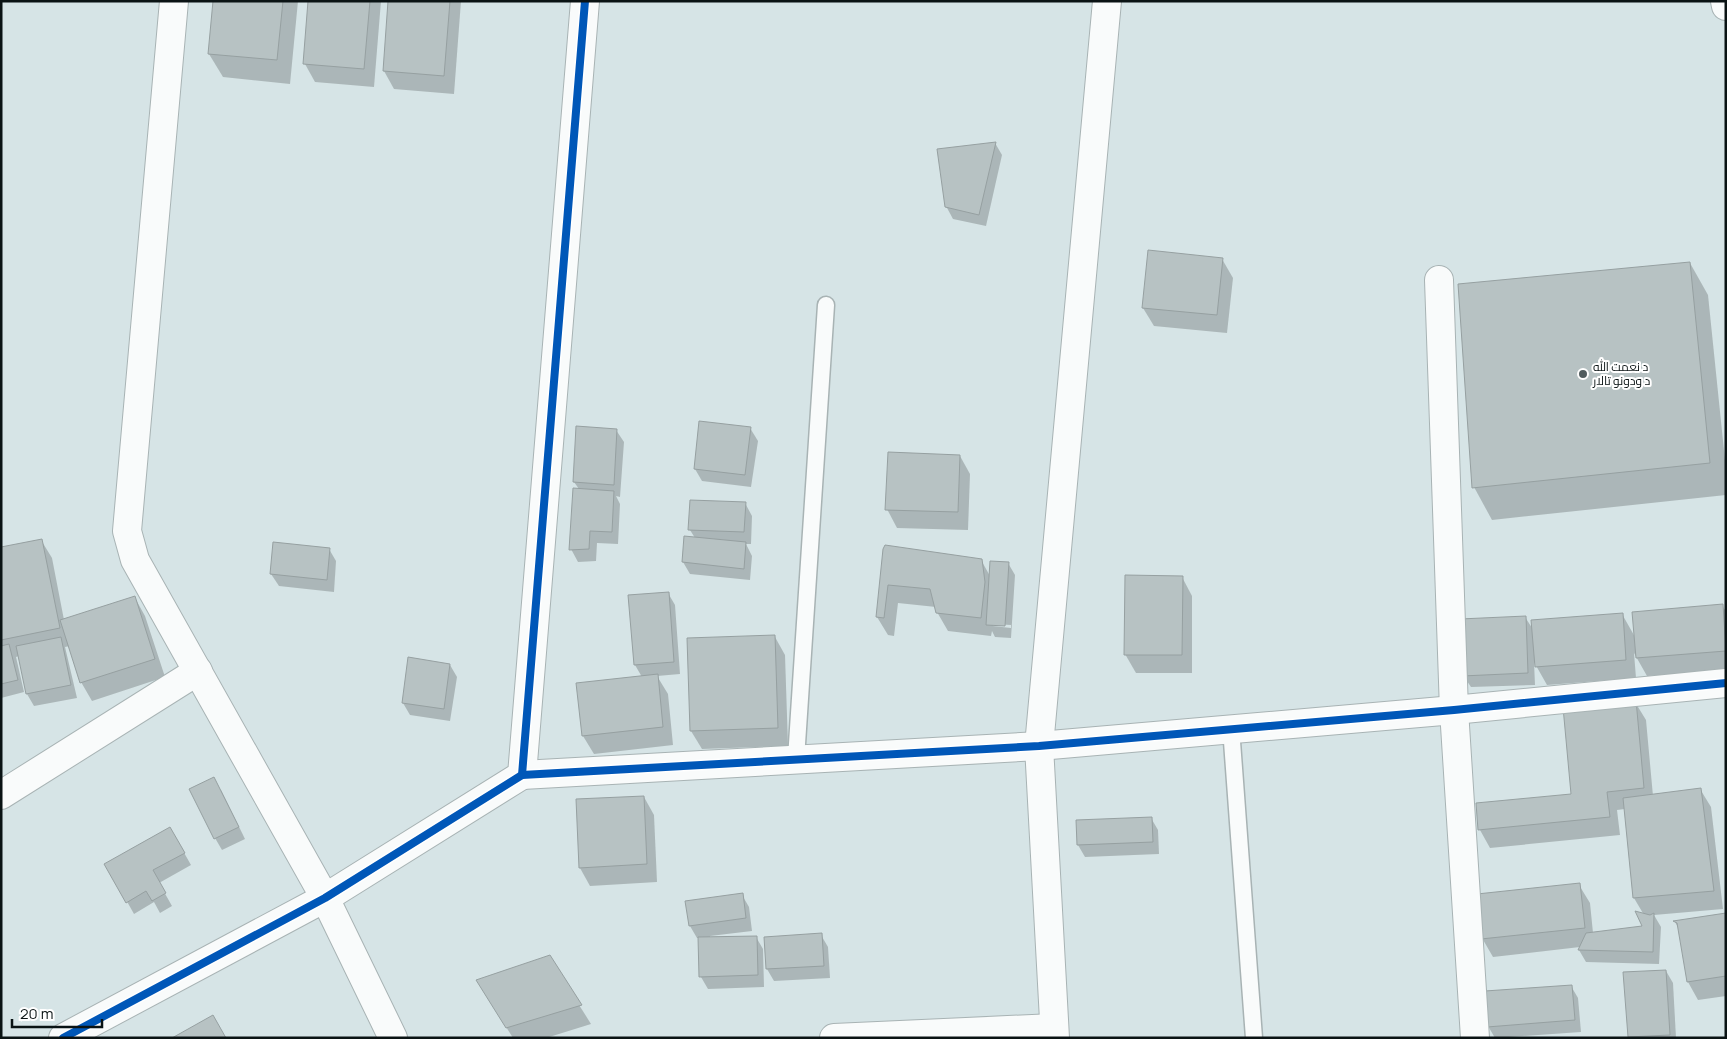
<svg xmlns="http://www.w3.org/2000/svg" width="1727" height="1039" font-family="Manrope,Cairo,sans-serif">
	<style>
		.shadow { fill: #0003; fill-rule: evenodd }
		.building { fill: #b7c2c3; stroke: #96a0a1 }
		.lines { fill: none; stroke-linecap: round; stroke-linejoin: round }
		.lane-casing { stroke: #a8b3b4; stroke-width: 19 }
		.street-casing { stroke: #a8b3b4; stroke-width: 30 }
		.secondary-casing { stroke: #a8b3b4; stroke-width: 30 }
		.lane { stroke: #f9fbfb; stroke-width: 16 }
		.street { stroke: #f9fbfb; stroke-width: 28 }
		.secondary { stroke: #f9fbfb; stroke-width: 28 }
		.cycleway-casing { stroke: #fff; stroke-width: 11 }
		.cycleway { stroke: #0057b8; stroke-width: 8 }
		.poi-dot { fill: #515c5e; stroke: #fff; stroke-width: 2 }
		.labels { text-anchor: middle; stroke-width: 4; stroke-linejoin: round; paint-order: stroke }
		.poi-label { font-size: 12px; fill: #0a1314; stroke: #fff; text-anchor: start }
	</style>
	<rect width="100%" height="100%" fill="#d6e4e6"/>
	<!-- shadow -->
	<g class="shadow">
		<path d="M214,1h84l-8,83 -67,-7 -14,-23z"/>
		<path d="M310,1h71l-7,86 -59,-5 -10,-18z"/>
		<path d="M390,1h71l-7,93 -60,-5 -10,-18z"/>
		<path d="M995,143l7,12 -16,71 -33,-7 -7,-13z"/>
		<path d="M1222,259l11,19 -6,55 -73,-7 -11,-18z"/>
		<path d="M1690,263l18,32 18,175v25l-234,25 -18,-33z"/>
		<path d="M750,428l8,13 -7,46 -49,-6 -7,-12z"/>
		<path d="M616,430l8,12 -4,55 -4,-1 4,8 -2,40 -21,-1 -1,18 -18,1 -7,-13 8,-60 -5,-7z"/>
		<path d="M960,456l10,18 -2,56 -71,-2 -10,-19z"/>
		<path d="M745,503l7,13 -1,28h-5l6,12 -2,24 -60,-6 -7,-12 12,-24 -5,-8z"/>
		<path d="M41,540l11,18 12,62 71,-22 10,18 20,61 -73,24 -11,-19 -11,-36 -5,1 12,51 -43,8 -7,-12 -8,-38 -3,1 8,35 -23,6v-150z"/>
		<path d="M274,544l55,5 7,12 -2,31 -55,-6 -8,-12z"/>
		<path d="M884,550l97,10 9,16 18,-13 7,12 -4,63 -16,-1 -3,-6 -1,5 -43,-5 -11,-19 -1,-5 -38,-4 -4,33 -6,-1 -11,-18zM993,624l18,1v3l-18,-2z"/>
		<path d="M1182,577l10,19v77h-56l-11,-19z"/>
		<path d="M668,593l7,12 5,69 -23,2 11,18 5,51 -79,9 -11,-18 59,-59 -7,-12z"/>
		<path d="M1722,606l4,5v59l-79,6 -13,-23 2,25 -89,7 -13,-23 1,23 -64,2 -8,-12 62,-58 9,14 88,-17 13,23z"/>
		<path d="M775,637l10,18 3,91 -86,3 -11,-18z"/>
		<path d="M450,665l7,12 -7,44 -40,-6 -7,-12z"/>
		<path d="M1635,702l11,18 7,76 47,-7 11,18 12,102 -69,6 7,12 -2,37 -73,-2 -7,-12 1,-3 -87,10 -11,-19 97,-53 11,18 3,30 51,-6v-12l-10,-17 -9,-89 -8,1 3,25 -130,13 -10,-18 93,-35z"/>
		<path d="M221,790l24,49 -23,11 -7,-12z"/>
		<path d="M644,797l10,18 3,67 -67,4 -10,-18z"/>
		<path d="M1151,818l7,12 1,24 -74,3 -7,-12z"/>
		<path d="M170,828l21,37 -32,18 13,23 -12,7 -6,-11 -20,12 -28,-50z"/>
		<path d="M742,895l7,12 3,24 -42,5v2l46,-1 7,12 1,38 -56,2 -7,-12 -2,-39h-2l-7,-12 -4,-24z"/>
		<path d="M1726,915v81l-28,4 -10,-18 -8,-51 -5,-9z"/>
		<path d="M821,935l7,12 2,31 -56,3 -7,-12z"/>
		<path d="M549,957l42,67 -45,14h-33l-24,-39z"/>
		<path d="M1666,971l7,12 3,55h-47l-4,-64z"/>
		<path d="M1571,986l7,12 3,34 -86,6 -7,-12z"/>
	</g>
	<!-- building -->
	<g class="building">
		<path d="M213,1h70l-6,59 -69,-6z"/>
		<path d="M308,1h62l-6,68 -61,-5z"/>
		<path d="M388,1h62l-6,75 -61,-5z"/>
		<path d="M996,142l-17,73 -34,-8 -8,-58z"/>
		<path d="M1148,250l75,8 -6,57 -75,-7z"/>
		<path d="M1690,262l20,201 -238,25 -14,-204z"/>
		<path d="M699,421l52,6 -6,48 -51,-6z"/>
		<path d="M576,426l41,3 -3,56 -41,-3z"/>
		<path d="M888,452l72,3 -2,57 -73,-2z"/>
		<path d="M573,488l41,3 -2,41 -22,-1 -1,18 -20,1z"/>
		<path d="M690,500l56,2 -2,30 -56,-2z"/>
		<path d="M684,536l62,6 -2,27 -62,-7z"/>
		<path d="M42,539l18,89 -59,12v-93z"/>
		<path d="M273,542l57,6 -3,32 -57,-6z"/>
		<path d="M885,545l97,14 3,23 -4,36 -45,-5 -6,-24 -42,-4 -4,33 -8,-1 7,-68z"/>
		<path d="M990,561l19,1 -4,64 -19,-1z"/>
		<path d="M1125,575l58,1 -1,79h-58z"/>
		<path d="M669,592l5,70 -40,3 -6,-70z"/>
		<path d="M135,596l20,63 -75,24 -20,-63z"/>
		<path d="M1723,604l3,47 -90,7 -4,-46z"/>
		<path d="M1623,613l3,47 -91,7 -4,-47z"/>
		<path d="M1526,616l2,57 -66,3 -2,-57z"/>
		<path d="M775,635l3,93 -88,3 -3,-93z"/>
		<path d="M61,637l10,48 -45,9 -10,-48z"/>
		<path d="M9,644l9,36 -17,4v-38z"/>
		<path d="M408,657l42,7 -6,45 -42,-6z"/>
		<path d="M658,674l5,53 -81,9 -6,-53z"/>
		<path d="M1636,700l8,88 -37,4 3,25 -132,13 -2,-27 95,-9 -8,-87z"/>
		<path d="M214,777l25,50 -25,12 -25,-50z"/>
		<path d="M1701,788l13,103 -81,7 -10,-100z"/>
		<path d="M644,796l3,68 -68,4 -3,-69z"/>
		<path d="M1152,817l1,25 -76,3 -1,-25z"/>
		<path d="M170,827l15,26 -32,17 13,23 -14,8 -6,-10 -20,12 -22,-39z"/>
		<path d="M1580,883l5,45 -104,11 -4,-45z"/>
		<path d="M743,893l3,25 -57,8 -4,-25z"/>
		<path d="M1635,911l15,4 4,-2 -1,39 -75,-2 8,-17 56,-7z"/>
		<path d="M1726,913v63l-39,6 -10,-59 -4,-2z"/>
		<path d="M822,933l2,33 -58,3 -2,-32z"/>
		<path d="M757,936l1,39 -59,2 -1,-40z"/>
		<path d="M550,955l32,50 -76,23 -30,-48z"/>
		<path d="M1666,970l4,65 -42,2 -5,-65z"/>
		<path d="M1572,985l3,35 -88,7 -2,-36z"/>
		<path d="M213,1015l13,23h-54z"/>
	</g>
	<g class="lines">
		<!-- lane casing -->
		<g class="lane-casing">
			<g id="lane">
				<path d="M1231,728l23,310"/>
				<path d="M796,759l30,-454"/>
			</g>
		</g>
		<!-- street casing -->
		<g class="street-casing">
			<g id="street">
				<path d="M174,1l-47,530 8,29 190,338 68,140"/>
				<path d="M1439,280l15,430 21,328"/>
				<path d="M522,775l517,-29 415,-36 272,-27"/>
				<path d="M1,795l197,-124"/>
				<path d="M834,1038l220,-10"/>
				<path d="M1055,1038l-16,-292 68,-745"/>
			</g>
		</g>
		<!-- secondary casing -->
		<g class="secondary-casing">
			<g id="secondary">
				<path d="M1725,1l1,5"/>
				<path d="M63,1038l262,-140 197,-123 63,-774"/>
			</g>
		</g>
		<!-- lane -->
		<use href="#lane" class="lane"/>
		<!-- street -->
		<use href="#street" class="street"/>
		<!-- secondary -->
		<use href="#secondary" class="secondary"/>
		<!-- cycleway casing -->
		<g class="cycleway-casing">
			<g id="cycleway">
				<path d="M522,775l517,-29 415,-36 272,-27"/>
				<path d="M63,1038l262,-140 197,-123 63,-774"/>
			</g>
		</g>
		<!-- cycleway -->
		<use href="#cycleway" class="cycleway"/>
	</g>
	<!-- markers -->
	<circle class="poi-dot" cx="1583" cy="374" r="5"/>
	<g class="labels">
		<!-- poi labels -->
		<g class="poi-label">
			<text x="1593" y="371">د نعمت الله<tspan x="1593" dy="14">د ودونو تالار</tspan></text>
		</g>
	</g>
	<!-- border -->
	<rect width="1727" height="1039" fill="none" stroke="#0a1314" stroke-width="5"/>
	<!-- scale -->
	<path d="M12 1019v8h90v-8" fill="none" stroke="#0a1314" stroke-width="2.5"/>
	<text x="20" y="1019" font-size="15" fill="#0a1314" stroke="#ffffff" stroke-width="4" paint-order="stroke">20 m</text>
</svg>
